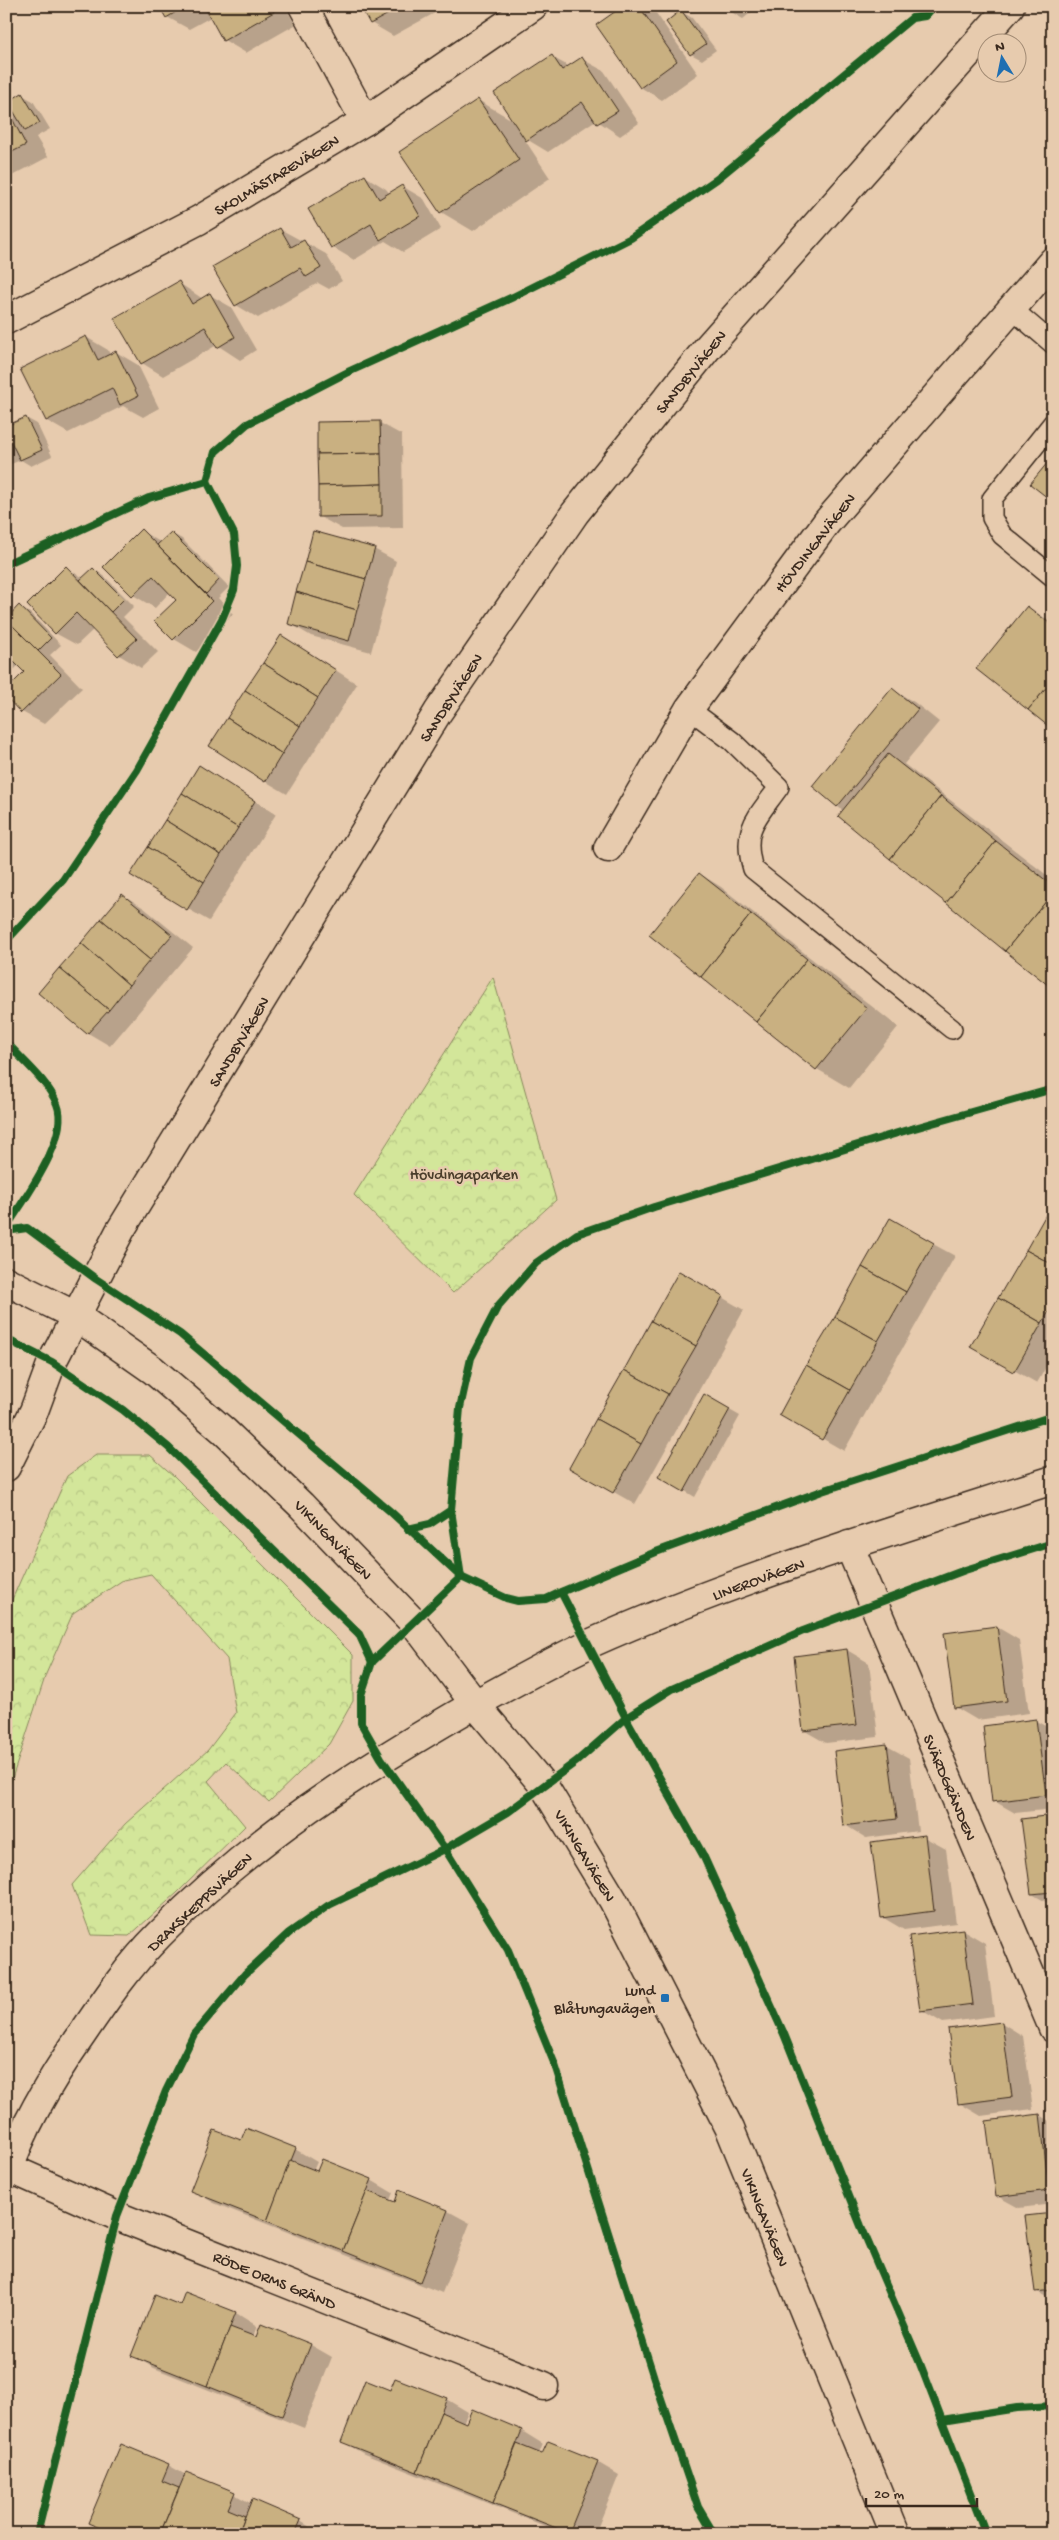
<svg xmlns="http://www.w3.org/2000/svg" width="1059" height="2540" font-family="'Gochi Hand',sans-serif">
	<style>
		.forest { fill: url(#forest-crowns); stroke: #87885c }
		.shadow { fill: #0003 }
		.building { fill: #c9b081; stroke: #3b2a1e }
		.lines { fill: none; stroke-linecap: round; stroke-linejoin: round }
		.service-casing { stroke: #3b2a1e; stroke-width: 22 }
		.minor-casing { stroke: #3b2a1e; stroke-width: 31 }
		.tertiary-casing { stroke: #3b2a1e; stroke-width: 31 }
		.secondary-casing { stroke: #3b2a1e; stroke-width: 31 }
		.service { stroke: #e7cbae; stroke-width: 19 }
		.minor { stroke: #e7cbae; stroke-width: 28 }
		.tertiary { stroke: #e7cbae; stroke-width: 28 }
		.secondary { stroke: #e7cbae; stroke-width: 28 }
		.cycleway-casing { stroke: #e7cbae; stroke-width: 11 }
		.cycleway { stroke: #1b5e20; stroke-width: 8 }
		.poi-dot { fill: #1f6fb2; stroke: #e7cbae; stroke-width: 2 }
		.labels { text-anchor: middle; stroke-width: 5; stroke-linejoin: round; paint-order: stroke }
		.street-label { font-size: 16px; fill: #3b2a1e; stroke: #e7cbae }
		.park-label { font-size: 16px; fill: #4a3d2a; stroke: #e7cbae }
		.poi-label { font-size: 16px; fill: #3b2a1e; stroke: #e7cbae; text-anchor: end }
	</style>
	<defs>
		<pattern id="forest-crowns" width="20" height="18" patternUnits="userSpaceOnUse" patternTransform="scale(1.25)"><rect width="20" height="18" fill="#d3e69a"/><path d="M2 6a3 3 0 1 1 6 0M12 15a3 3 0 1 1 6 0" fill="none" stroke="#b6c584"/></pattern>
	</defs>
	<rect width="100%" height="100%" fill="#e7cbae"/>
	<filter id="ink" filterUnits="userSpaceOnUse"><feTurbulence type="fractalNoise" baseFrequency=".02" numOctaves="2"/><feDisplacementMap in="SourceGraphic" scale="10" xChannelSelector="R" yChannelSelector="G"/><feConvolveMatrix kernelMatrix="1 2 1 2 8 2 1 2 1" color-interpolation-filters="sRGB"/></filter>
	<g filter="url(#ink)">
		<!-- forest -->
		<g class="forest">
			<path d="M493,977l63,223 -103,93 -99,-98z"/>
			<path d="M96,1455h54l24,21 179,179v46l-24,43 -60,58 -43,-40 -18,19 37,45 -68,67 -48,43 -38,-1 -19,-50 53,-61 83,-74 28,-37 -9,-54 -76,-85 -28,6 -50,33 -27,61 -40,123v-184l61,-137z"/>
		</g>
		<!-- shadow -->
		<g class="shadow">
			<path d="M161,6h124l10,19 -49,28 -22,-13 -13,-23 -22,12 -22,-12z"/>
			<path d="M362,6h78l2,3 -49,27 -22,-13z"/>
			<path d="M625,6h20l11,7 42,61 -36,26 -22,-13z"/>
			<path d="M721,6h38l-16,13z"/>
			<path d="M682,12l10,6 24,32 -14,10 -11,-6 -23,-32z"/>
			<path d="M552,57l18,10 12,-8 22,12 35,52 -19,13 -24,-16 -48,32 -25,-15 27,41 -77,53 -32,-19 -40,-59 77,-53 36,21z"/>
			<path d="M22,95l11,6 17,28 -14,8 12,20 -42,22v-71l10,5z"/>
			<path d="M365,176l21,13 4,5 12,-8 22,13 17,30 -38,23 -18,-11 -31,19 -22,-13z"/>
			<path d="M280,229l46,25 16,27 -13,8 -11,-6 -60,35 -22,-13z"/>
			<path d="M179,283l24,16 7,-4 21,12 25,43 -16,10 -23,-15 -54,31 -21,-13z"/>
			<path d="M86,337l22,13 2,5 6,-3 22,13 21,43 -16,9 -20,-11 -55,27 -21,-12z"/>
			<path d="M6,415l5,10 15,-7 11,6 15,32 -21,10 -10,-6 -15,6z"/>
			<path d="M380,423l22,12 1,93 -61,1 -22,-12 -2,-93z"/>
			<path d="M141,531l21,12 9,-10 11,6 47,48 -11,11 15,16 -37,38 -22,-13 -18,-18 22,-21 -8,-8 -15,16 -22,-13z"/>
			<path d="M374,549l22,12 -25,91 -60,-16 -22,-13z"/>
			<path d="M66,568l18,10 10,-9 10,7 30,30 -11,11 35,35 -17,16 -22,-13 -25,-26 -17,16 -22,-12z"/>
			<path d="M19,607l11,6 31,32 -11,10 32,33 -38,36 -22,-12 4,-40 -7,-7 -13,12v-64l5,2z"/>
			<path d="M1027,607l26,16v106z"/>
			<path d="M303,649l54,35 -70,110 -22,-13z"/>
			<path d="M893,690l21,12 25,20 -35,42 149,116v108l-216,-182z"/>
			<path d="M6,727l5,5 -5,4z"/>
			<path d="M221,780l55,34 -67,107 -21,-12z"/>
			<path d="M700,874l21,13 177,140 -49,61 -32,-19 -166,-134z"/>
			<path d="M123,895l21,13 49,40 -83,98 -22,-13 -48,-41z"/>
			<path d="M6,958l7,7 -7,7z"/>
			<path d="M1053,1204v151l-16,28 -65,-36z"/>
			<path d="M933,1244l22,12 -111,195 -64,-37z"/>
			<path d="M680,1273l64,37 -109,194 -64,-36z"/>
			<path d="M705,1396l35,20 -45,81 -35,-21z"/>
			<path d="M997,1627l22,13 10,73 -52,7 -22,-13 -10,-73z"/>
			<path d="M847,1650l22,13 9,74 -52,6 -21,-12z"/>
			<path d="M1036,1721l17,9v79l-38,4 -21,-12z"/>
			<path d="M887,1746l22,12 9,73 -52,7 -21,-13z"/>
			<path d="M1053,1816v90l-21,-12z"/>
			<path d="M924,1837l22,12 10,74 -52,7 -22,-13z"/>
			<path d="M963,1930l22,13 9,73 -51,7 -22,-13z"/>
			<path d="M1002,2023l21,13 10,73 -52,7 -22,-13z"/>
			<path d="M1039,2115l14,8v81l-34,4 -22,-12z"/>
			<path d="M242,2142l53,7 22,13 -4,9 58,9 22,13 -4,9 6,2 5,-12 48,19 22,12 -28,70 -228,-90 -22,-13z"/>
			<path d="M1053,2214v87l-17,-10z"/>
			<path d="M186,2293l50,20 21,13 -4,11 58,8 21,12 -28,71 -150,-60 -22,-13 48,-49z"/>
			<path d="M391,2392l55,7 22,13 -5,11 4,1 5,-13 50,20 21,13 -4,10 58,8 22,13 -24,59h-30l-201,-80 -21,-12z"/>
			<path d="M168,2465l18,10 48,19 18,10 48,17 22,13h-213l-19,-11z"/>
		</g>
		<!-- building -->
		<g class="building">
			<path d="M159,6h27l-20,12z"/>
			<path d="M204,6h67l3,6 -51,29z"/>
			<path d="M360,6h43l-33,18z"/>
			<path d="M623,6h16l38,55 -37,27 -44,-63z"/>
			<path d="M681,10l25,34 -16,11 -24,-33z"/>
			<path d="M552,55l10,15 20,-13 36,54 -21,13 -15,-22 -56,39 -32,-48z"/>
			<path d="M22,93l18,30 -15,8 -17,-29z"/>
			<path d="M478,99l41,61 -79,53 -41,-61z"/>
			<path d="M6,107l20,38 -20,10z"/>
			<path d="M365,175l14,24 23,-14 18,31 -40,24 -9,-16 -40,24 -23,-39z"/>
			<path d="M280,228l11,19 13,-7 17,28 -15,9 -6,-9 -65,38 -23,-39z"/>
			<path d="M179,281l13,23 18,-11 25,44 -18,11 -12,-21 -64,37 -27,-46z"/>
			<path d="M86,336l12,24 18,-9 22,45 -18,9 -8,-17 -66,33 -26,-52z"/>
			<path d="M26,417l16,33 -22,10 -14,-28v-6z"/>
			<path d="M380,421l1,32 -64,1v-32z"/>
			<path d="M381,453l1,31 -64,2 -1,-32z"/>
			<path d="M1053,456v46l-23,-18z"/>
			<path d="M382,484v32l-64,1v-31z"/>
			<path d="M141,529l71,72 -39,39 -19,-19 22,-21 -23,-24 -21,20 -29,-29z"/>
			<path d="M313,531l62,17 -9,31 -61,-17z"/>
			<path d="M171,532l48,48 -13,14 -49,-49z"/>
			<path d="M305,562l61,17 -9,31 -61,-18z"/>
			<path d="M66,566l71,73 -19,17 -42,-43 -21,21 -28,-29z"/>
			<path d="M93,568l31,31 -13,13 -31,-32z"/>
			<path d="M296,592l61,18 -8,31 -61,-17z"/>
			<path d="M19,605l32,33 -13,13 -32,-32z"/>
			<path d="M1027,606l26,20v54l-25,30 -52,-41z"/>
			<path d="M6,619l55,55 -40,39 -15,-16v-7l18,-18 -18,-18z"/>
			<path d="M281,635l55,35 -18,28 -55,-35z"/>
			<path d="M263,663l55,35 -18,28 -55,-36z"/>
			<path d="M1053,680v50l-25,-20z"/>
			<path d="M892,688l26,21 -81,98 -25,-21z"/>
			<path d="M245,690l55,36 -18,28 -55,-36z"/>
			<path d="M227,718l55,36 -17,28 -56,-36z"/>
			<path d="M888,754l53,42 -51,63 -52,-43z"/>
			<path d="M199,765l56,36 -17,27 -56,-35z"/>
			<path d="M182,793l56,35 -17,27 -56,-35z"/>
			<path d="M941,796l55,45 -50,62 -56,-44z"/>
			<path d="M165,820l56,35 -17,27 -56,-35z"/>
			<path d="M996,841l57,45v7l-48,58 -59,-48z"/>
			<path d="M148,847l56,35 -17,28 -57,-35z"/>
			<path d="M699,873l52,41 -50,63 -52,-42z"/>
			<path d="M1053,893v96l-48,-38z"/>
			<path d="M122,894l50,41 -22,25 -49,-41z"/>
			<path d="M751,914l56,45 -51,63 -55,-45z"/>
			<path d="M101,919l49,41 -21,25 -48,-42z"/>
			<path d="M81,943l48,42 -20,25 -50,-42z"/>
			<path d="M807,959l60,49 -51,62 -60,-48z"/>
			<path d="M59,968l50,42 -22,24 -49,-41z"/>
			<path d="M1053,1202v63l-27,-15z"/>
			<path d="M890,1218l44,25 -28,49 -44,-25z"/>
			<path d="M1026,1250l27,15v40l-11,18 -44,-25z"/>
			<path d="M862,1267l44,25 -28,49 -43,-24z"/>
			<path d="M679,1271l44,25 -27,50 -45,-25z"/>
			<path d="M998,1298l44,25 -28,49 -44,-25z"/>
			<path d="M835,1317l43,24 -28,49 -44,-25z"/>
			<path d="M651,1321l45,25 -28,48 -44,-24z"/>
			<path d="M806,1365l44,25 -28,50 -43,-25z"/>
			<path d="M1053,1369v12l-5,-3z"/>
			<path d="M624,1370l44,24 -27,50 -45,-25z"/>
			<path d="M704,1394l26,15 -46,83 -26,-15z"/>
			<path d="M596,1419l45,25 -28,49 -44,-25z"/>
			<path d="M997,1626l10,75 -53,7 -10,-75z"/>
			<path d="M847,1649l10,76 -54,6 -9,-75z"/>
			<path d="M1036,1719l10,76 -54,7 -9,-76z"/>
			<path d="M887,1744l10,75 -54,7 -9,-75z"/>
			<path d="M1053,1815v77l-22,2 -10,-75z"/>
			<path d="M925,1835l9,76 -53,7 -10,-76z"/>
			<path d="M963,1929l10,75 -53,7 -11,-75z"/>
			<path d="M1002,2022l10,75 -54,7 -10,-75z"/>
			<path d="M1040,2114l9,76 -53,7 -10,-76z"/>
			<path d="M246,2128l50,20 -29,73 -77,-30 24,-61 27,10z"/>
			<path d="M322,2159l50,20 -29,72 -76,-30 23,-61 27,11z"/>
			<path d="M399,2190l49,20 -28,72 -77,-31 24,-60 28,11z"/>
			<path d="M1053,2213v77l-18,2 -10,-76z"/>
			<path d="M185,2292l51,20 -29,74 -76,-30 24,-61 25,10z"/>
			<path d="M261,2324l50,20 -29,72 -75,-30 23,-59 26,10z"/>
			<path d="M395,2378l52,20 -30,74 -76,-30 24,-62 25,10z"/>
			<path d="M472,2409l50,21 -29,73 -76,-31 24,-60 25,11z"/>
			<path d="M548,2441l50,20 -29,72 -76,-30 24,-59 25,10z"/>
			<path d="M121,2444l48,20 -7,17 17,7 -19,46h-46l-26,-11z"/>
			<path d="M186,2472l49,20 -7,17 17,7 -7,18h-78z"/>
			<path d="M252,2499l49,21 -6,14h-57z"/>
		</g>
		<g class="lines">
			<!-- service casing -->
			<g class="service-casing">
				<g id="service">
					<path d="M1012,309l41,35"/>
					<path d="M1053,423l-61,76v19l10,17 51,42"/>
					<path d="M689,709l43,32 47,46c-22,31 -38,42 -26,82l199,160"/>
				</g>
			</g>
			<!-- minor casing -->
			<g class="minor-casing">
				<g id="minor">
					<path d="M303,6l62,115"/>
					<path d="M6,320l193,-100 166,-99 168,-115"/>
					<path d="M608,848l81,-139 138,-187 226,-261"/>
					<path d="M849,1545l204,483"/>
					<path d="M9,2168l108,48 427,170"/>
					<path d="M6,2176c17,-51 46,-99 77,-143 23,-34 47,-69 76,-98 96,-98 198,-163 316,-231"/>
				</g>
			</g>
			<!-- tertiary casing -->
			<g class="tertiary-casing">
				<g id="tertiary">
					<path d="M6,1281l70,35 77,54 71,61 77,74 113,118 61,81 69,82 69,114 117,229 165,405"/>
					<path d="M475,1704c37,-20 75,-42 114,-60 149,-67 308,-114 464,-164"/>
				</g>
			</g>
			<!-- secondary casing -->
			<g class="secondary-casing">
				<path id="secondary" d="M6,1467l28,-56 18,-49 68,-131 318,-519 137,-199 134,-167 301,-340"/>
			</g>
			<!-- service -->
			<use href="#service" class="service"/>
			<!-- minor -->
			<use href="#minor" class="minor"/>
			<!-- tertiary -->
			<use href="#tertiary" class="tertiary"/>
			<!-- secondary -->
			<use href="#secondary" class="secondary"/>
			<!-- cycleway casing -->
			<g class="cycleway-casing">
				<g id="cycleway">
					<path d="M207,481l8,-29 32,-28 101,-52 165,-75 118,-59 86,-59 195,-161 13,-2 9,-10"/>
					<path d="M6,564l143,-66 58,-17 27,53 3,32 -3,24 -12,29 -85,151 -74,110 -57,61"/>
					<path d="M6,1042c17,19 41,38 51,62 14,34 -34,96 -51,124"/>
					<path d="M6,1231l21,-3 69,51 84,55 211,178 70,65 45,21 12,3 28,-2 15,-7 65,126 -49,43 -69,51 -63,37 -116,56 -40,28 -44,41 -51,60 -28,57 -49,125 -80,318"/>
					<path d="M6,1339l46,23 71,48 45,37 191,187 13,28"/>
					<path d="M451,1510l10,67 -89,85 -11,33v28l20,35 64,91 63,101 47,115 99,313 44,129 16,27"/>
					<path d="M408,1529l22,-5 21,-14 9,-102 11,-50 27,-52 38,-43 41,-29 77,-27 250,-76 149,-42"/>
					<path d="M561,1592l95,-40 166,-61 231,-75"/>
					<path d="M942,2420l75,-12 36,-2"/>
					<path d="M986,2534l-67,-173 -58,-135 -77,-192 -81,-179 -77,-137 46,-29 131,-58 162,-61 88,-27"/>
				</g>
			</g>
			<!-- cycleway -->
			<use href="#cycleway" class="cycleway"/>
		</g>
	</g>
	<!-- markers -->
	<rect class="poi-dot" x="660" y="1993" width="10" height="10" rx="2.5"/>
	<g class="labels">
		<!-- street labels -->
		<g class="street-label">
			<text transform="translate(276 174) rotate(-31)" y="6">SKOLMÄSTAREVÄGEN</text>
			<text transform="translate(690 371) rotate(-51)" y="6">SANDBYVÄGEN</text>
			<text transform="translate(814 542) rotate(-52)" y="6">HÖVDINGAVÄGEN</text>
			<text transform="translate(450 697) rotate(-57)" y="6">SANDBYVÄGEN</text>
			<text transform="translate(238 1041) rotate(-59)" y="6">SANDBYVÄGEN</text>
			<text transform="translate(334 1539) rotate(46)" y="6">VIKINGAVÄGEN</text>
			<text transform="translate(758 1578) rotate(-20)" y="6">LINEROVÄGEN</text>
			<text transform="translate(951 1787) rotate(67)" y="6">SVÄRDGRÄNDEN</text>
			<text transform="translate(586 1855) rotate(59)" y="6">VIKINGAVÄGEN</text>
			<text transform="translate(199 1901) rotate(-43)" y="6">DRAKSKEPPSVÄGEN</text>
			<text transform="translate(766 2217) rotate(68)" y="6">VIKINGAVÄGEN</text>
			<text transform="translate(275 2279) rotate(22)" y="6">RÖDE ORMS GRÄND</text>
		</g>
		<!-- park labels -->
		<g class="park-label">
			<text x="464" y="1179">Hövdingaparken</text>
		</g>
		<!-- poi labels -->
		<g class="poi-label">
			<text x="655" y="1995">Lund<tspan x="655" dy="18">Blåtungavägen</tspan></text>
		</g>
	</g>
	<!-- margin -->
	<rect width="1059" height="2540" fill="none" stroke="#e7cbae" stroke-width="25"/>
	<rect x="12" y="12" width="1034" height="2515" fill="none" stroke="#3b2a1e" stroke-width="2" filter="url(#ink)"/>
	<!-- north arrow -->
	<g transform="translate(1002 58) rotate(350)"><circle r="24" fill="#e7cbae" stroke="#a28b74"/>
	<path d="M0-4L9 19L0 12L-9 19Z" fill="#1f6fb2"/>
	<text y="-8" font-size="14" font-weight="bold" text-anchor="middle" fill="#3b2a1e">N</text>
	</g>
	<!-- scale -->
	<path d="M866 2498v8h111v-8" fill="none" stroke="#3b2a1e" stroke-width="2.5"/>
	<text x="874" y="2498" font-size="15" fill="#3b2a1e" stroke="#e7cbae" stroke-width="4" paint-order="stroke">20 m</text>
</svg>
